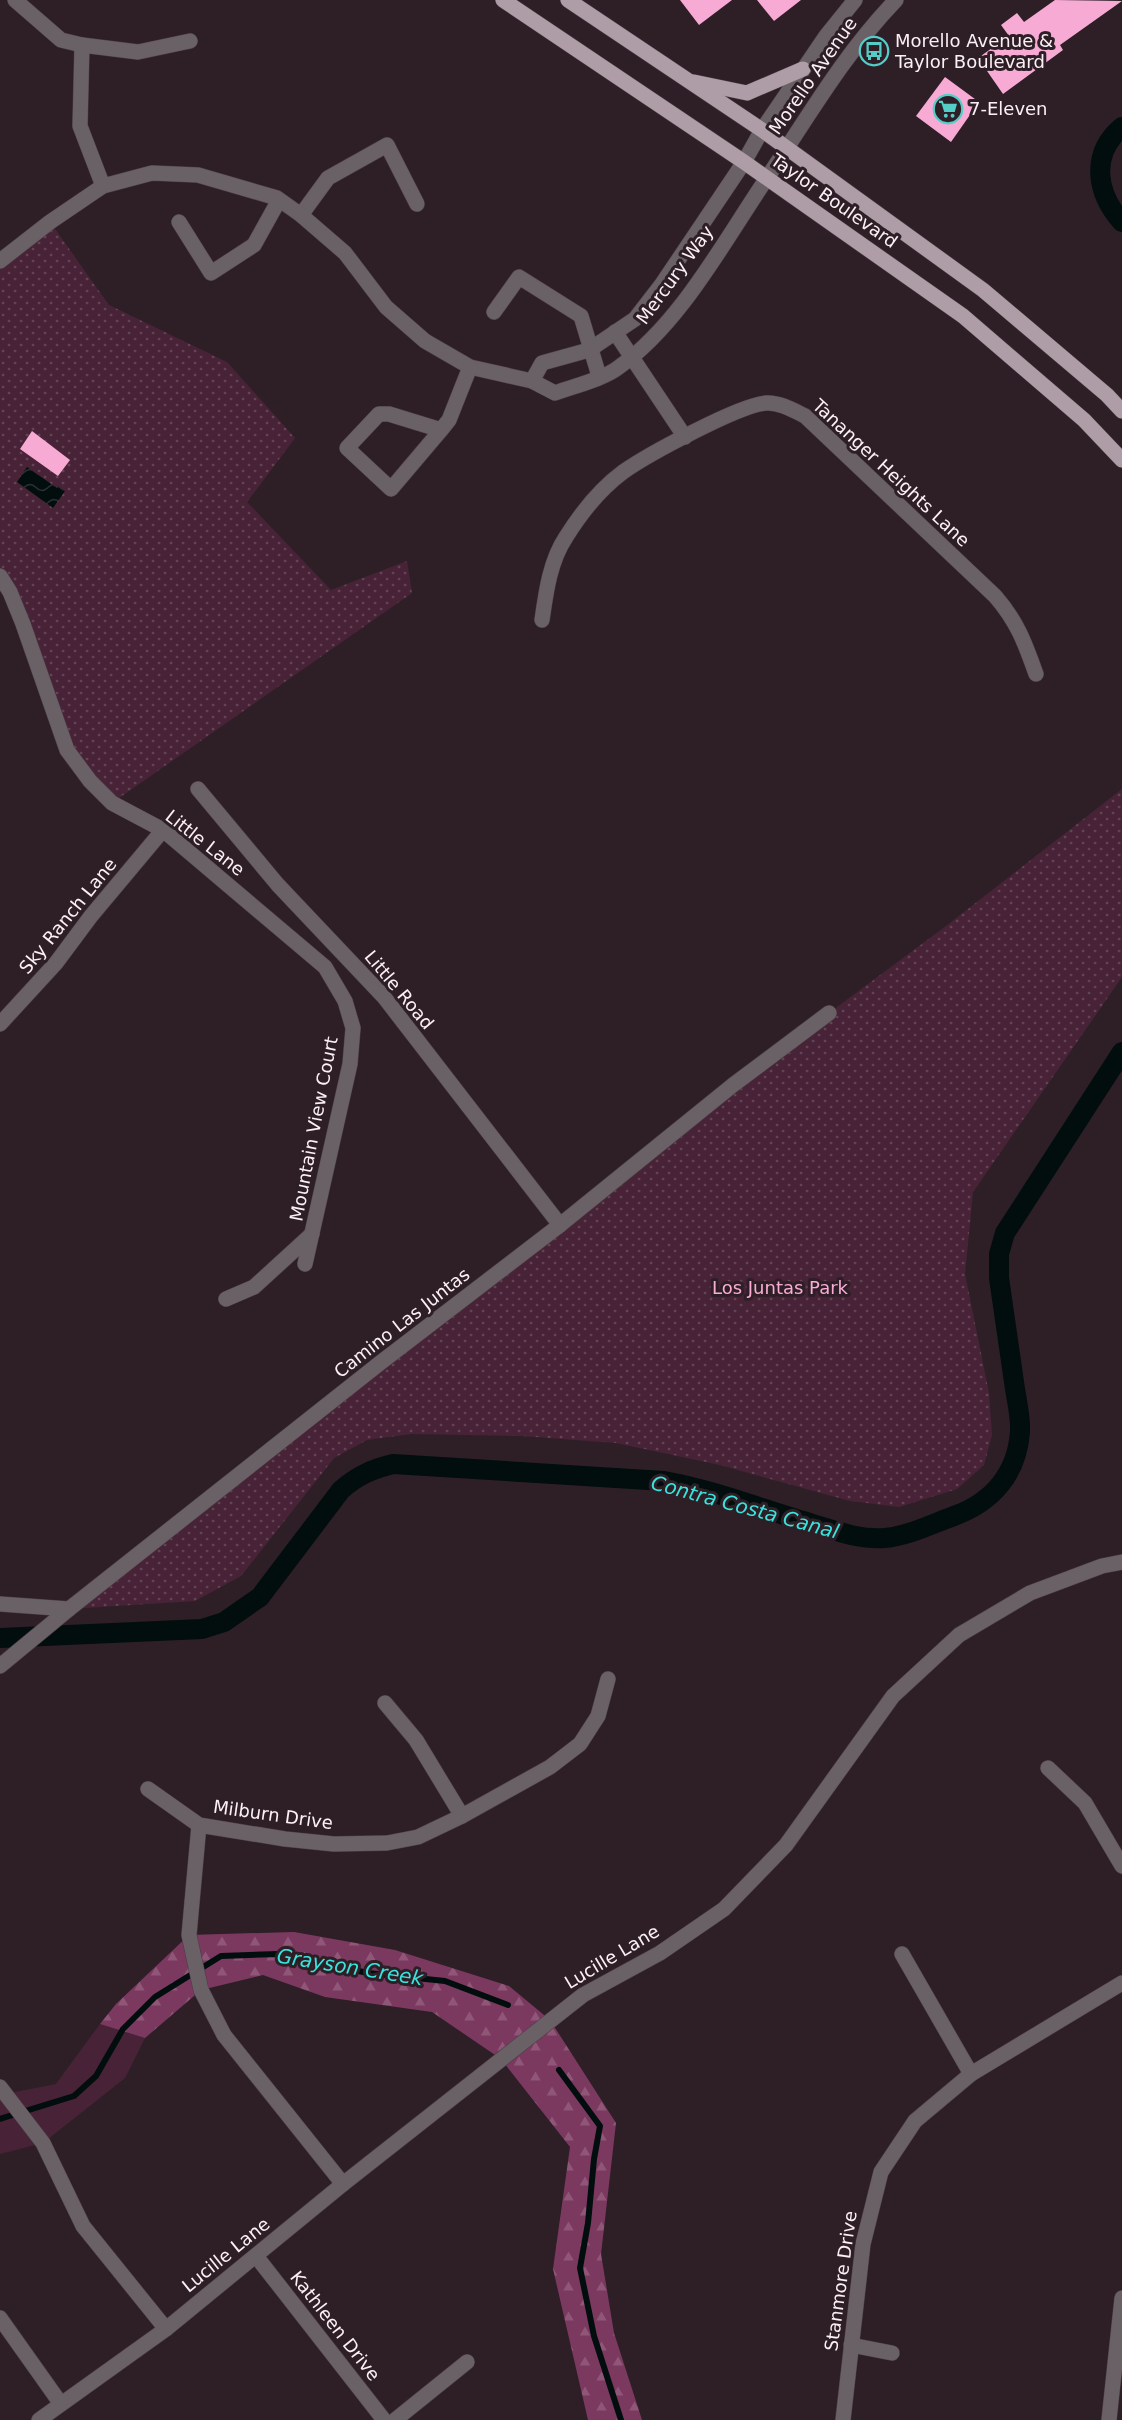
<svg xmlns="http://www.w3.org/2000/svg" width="1122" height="2420" font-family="'DejaVu Sans',sans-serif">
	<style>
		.green { fill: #482338 }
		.forest { fill: url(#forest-firs) }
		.park { fill: url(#park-dots) }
		.water { fill: url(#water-waves) }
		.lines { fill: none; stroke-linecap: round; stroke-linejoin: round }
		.stream { stroke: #020e0e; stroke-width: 6 }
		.canal { stroke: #020e0e; stroke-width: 20 }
		.building { fill: #f7abd4 }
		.minor-casing { stroke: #4b3c44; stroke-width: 16 }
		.tertiary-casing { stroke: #4b3c44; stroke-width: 16 }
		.primary-casing { stroke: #4b3c44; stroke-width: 16 }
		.minor { stroke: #696165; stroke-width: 15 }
		.tertiary { stroke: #696165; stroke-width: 15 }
		.primary { stroke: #ae9da6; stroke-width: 15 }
		.labels { text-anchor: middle; stroke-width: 6; stroke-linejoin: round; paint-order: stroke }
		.poi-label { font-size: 18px; fill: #fbf0f5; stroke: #2e1f27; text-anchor: start }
		.street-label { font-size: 18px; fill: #fbf0f5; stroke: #2e1f27 }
		.park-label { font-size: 18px; fill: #faabd6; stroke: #2e1f27 }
		.water-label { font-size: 20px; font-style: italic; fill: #39e4dd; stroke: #2e1f27 }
	</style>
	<defs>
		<pattern id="forest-firs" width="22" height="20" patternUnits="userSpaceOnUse" patternTransform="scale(1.5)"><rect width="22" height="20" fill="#7b3960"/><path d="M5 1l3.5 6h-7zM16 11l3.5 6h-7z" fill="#8f5677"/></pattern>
		<pattern id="park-dots" width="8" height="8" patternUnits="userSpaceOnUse" patternTransform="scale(1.5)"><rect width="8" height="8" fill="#482338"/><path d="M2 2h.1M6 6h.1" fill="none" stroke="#634355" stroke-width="1.8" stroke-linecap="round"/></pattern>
		<pattern id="water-waves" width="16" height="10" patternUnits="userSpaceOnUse" patternTransform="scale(1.5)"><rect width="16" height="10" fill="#020e0e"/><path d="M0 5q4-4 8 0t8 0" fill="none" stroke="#283132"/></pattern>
	</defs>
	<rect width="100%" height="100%" fill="#2e1f27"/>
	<!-- green -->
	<path class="green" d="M100,2024l45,14 -20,40 -82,65 -43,11v-59l56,-11z"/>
	<!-- forest -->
	<path class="forest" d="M294,1932l101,18 114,36 41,34 66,103 -15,131 13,79 28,87h-54l-35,-151 17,-122 -69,-88 -69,-47 -107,-15 -62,-22 -62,15 -56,48 -45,-14 16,-20 73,-69z"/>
	<!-- park -->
	<g class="park">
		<path d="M50,222l59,83 118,57 68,76 -48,64 84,88 76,-29 5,32 -300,210 -45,-53 -67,-174v-315z"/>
		<path d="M1122,789v188l-149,215 -8,82 24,119 3,42 -8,30 -27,24 -58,18 -49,-6 -130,-36 -104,-22 -94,-7 -111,-2 -44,6 -33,18 -93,118 -46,25 -126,8 760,-596 117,-87z"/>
	</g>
	<!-- water -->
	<path class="water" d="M27,467l30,21 2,-2 6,5 -12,17 -36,-26z"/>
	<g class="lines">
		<!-- stream -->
		<g class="stream">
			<path d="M559,2070l41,56 -6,33 -6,64 -8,45 14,68 27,84"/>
			<path d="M0,2119l74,-23 22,-20 27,-47 32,-32 66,-41 57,-2 90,19 77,8 63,24"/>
		</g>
		<!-- canal -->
		<g class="canal">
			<path d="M1122,127c-32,27 -26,66 0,95"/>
			<path d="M0,1638l202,-9 22,-7 36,-25 81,-107c16,-14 31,-21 52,-26l271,17c51,9 100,29 149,43 23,7 47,16 72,14 23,-2 47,-14 69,-22 39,-14 63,-43 66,-84 1,-16 -4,-34 -6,-50 -5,-35 -10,-69 -15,-104v-24l6,-21 117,-181"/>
		</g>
	</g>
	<!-- building -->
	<g class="building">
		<path d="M680,0h52l-33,25z"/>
		<path d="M757,0h44l-27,21z"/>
		<path d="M1055,0l67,1 -62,44 3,5 -60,44 -25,-36 31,-22 -8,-11 16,-12 7,9z"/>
		<path d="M945,77l34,25 -28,40 -35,-26z"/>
		<path d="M32,431l38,29 -12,16 -38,-27z"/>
	</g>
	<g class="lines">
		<!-- minor casing -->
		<g class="minor-casing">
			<g id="minor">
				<path d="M15,0l46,40 21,5 56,7 52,-11"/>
				<path d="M82,45l-2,81 23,60"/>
				<path d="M301,215l27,-37 59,-33 30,59"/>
				<path d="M179,222l32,51 43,-28 25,-45"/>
				<path d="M0,261l50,-39 53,-36 49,-13 46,2 79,23 24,17 44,38 41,54 39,34 45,26 62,14 23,12c19,-7 49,-14 64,-26 62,-44 105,-126 148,-189"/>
				<path d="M494,312l25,-35 62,39 18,60"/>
				<path d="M615,332l70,105"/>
				<path d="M532,381l10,-18 47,-13 46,-31 27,-35 82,-122"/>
				<path d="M441,430l-52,-16h-10l-32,34 44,41 50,-59 8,-10 21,-53"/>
				<path d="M0,576l10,16 13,32 44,126 23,31 22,22 51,27 162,137 20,34 8,27 -3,36 -45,200"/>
				<path d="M542,620c4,-28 8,-59 24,-83 15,-24 34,-48 57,-65 24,-17 116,-67 143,-69 13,-1 27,7 39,13l190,180c22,25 30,47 41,78"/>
				<path d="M198,789l80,96 106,112 176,228"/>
				<path d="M0,1024l56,-61 35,-47 72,-86"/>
				<path d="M226,1299l28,-12 58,-53"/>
				<path d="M0,1604l69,5"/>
				<path d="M0,1666l69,-57 311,-246 180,-138 173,-140 96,-72"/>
				<path d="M385,1703l31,37 46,76"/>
				<path d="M1048,1768l37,35 37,63"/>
				<path d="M148,1789l51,36 86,14 49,5 53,-1 31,-6 44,-21 88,-49 30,-23 18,-28 10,-37"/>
				<path d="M199,1825l-10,110 12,55 23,45 119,149"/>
				<path d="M902,1954l69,120"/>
				<path d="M0,2087l43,56 40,83 83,103"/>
				<path d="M256,2256l128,164"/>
				<path d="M0,2318l61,86"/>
				<path d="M851,2345l41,8"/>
				<path d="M395,2420l72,-58"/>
				<path d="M843,2420l20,-176 18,-72 34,-51 56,-47 151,-91"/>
				<path d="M1109,2420l13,-122"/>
			</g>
		</g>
		<!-- tertiary casing -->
		<g class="tertiary-casing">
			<g id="tertiary">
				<path d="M744,162l18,-32 64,-94 29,-36"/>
				<path d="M767,178c41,-61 77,-124 129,-178"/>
				<path d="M39,2420l127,-91 177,-145 240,-189 77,-42 64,-44 62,-64 107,-149 66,-61 71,-42 72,-27 20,-4"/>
			</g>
		</g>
		<!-- primary casing -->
		<g class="primary-casing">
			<g id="primary">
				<path d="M503,0l241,162 219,154 121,104 38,40"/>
				<path d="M568,0l194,130 221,160 124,105 15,16"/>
				<path d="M694,82l53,11 56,-24"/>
			</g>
		</g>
		<!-- minor -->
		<use href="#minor" class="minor"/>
		<!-- tertiary -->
		<use href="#tertiary" class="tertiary"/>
		<!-- primary -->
		<use href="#primary" class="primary"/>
	</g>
	<!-- icons -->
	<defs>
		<g id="bus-ring" transform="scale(1.5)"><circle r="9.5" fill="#2e1f27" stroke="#54cdc8" stroke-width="1.5"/><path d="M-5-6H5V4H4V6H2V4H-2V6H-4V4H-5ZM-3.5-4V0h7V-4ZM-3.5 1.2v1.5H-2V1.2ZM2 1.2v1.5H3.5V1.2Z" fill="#54cdc8"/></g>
		<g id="supermarket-ring" transform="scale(1.5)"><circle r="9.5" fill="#2e1f27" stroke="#54cdc8" stroke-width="1.5"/><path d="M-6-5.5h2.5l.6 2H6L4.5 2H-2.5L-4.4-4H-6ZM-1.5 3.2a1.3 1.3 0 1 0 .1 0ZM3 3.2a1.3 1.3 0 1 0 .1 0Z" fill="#54cdc8"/></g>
	</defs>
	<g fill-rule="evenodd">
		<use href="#bus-ring" x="874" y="51"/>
		<use href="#supermarket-ring" x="948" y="109"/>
	</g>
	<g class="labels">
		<!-- poi labels -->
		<g class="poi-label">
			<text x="895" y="47">Morello Avenue &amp;<tspan x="895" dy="21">Taylor Boulevard</tspan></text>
			<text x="969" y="115">7-Eleven</text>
		</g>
		<!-- street labels -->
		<g class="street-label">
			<text transform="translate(813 76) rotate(-55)" y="6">Morello Avenue</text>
			<text transform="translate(834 201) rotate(35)" y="6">Taylor Boulevard</text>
			<text transform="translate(675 275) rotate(-54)" y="6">Mercury Way</text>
			<text transform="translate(891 473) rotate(43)" y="6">Tananger Heights Lane</text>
			<text transform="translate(205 843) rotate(38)" y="6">Little Lane</text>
			<text transform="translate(68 916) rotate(-51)" y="6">Sky Ranch Lane</text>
			<text transform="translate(399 990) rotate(50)" y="6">Little Road</text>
			<text transform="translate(314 1129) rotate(-79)" y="6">Mountain View Court</text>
			<text transform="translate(402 1323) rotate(-38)" y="6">Camino Las Juntas</text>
			<text transform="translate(273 1815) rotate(8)" y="6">Milburn Drive</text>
			<text transform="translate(612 1957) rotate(-31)" y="6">Lucille Lane</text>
			<text transform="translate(226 2255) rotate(-39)" y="6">Lucille Lane</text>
			<text transform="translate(841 2281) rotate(-82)" y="6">Stanmore Drive</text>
			<text transform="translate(335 2326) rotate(52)" y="6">Kathleen Drive</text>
		</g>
		<!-- park labels -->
		<g class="park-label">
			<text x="780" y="1294">Los Juntas Park</text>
		</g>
		<!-- water labels -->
		<g class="water-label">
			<text transform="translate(745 1507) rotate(15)" y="7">Contra Costa Canal</text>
			<text transform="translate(350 1967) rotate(9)" y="7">Grayson Creek</text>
		</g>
	</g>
</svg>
